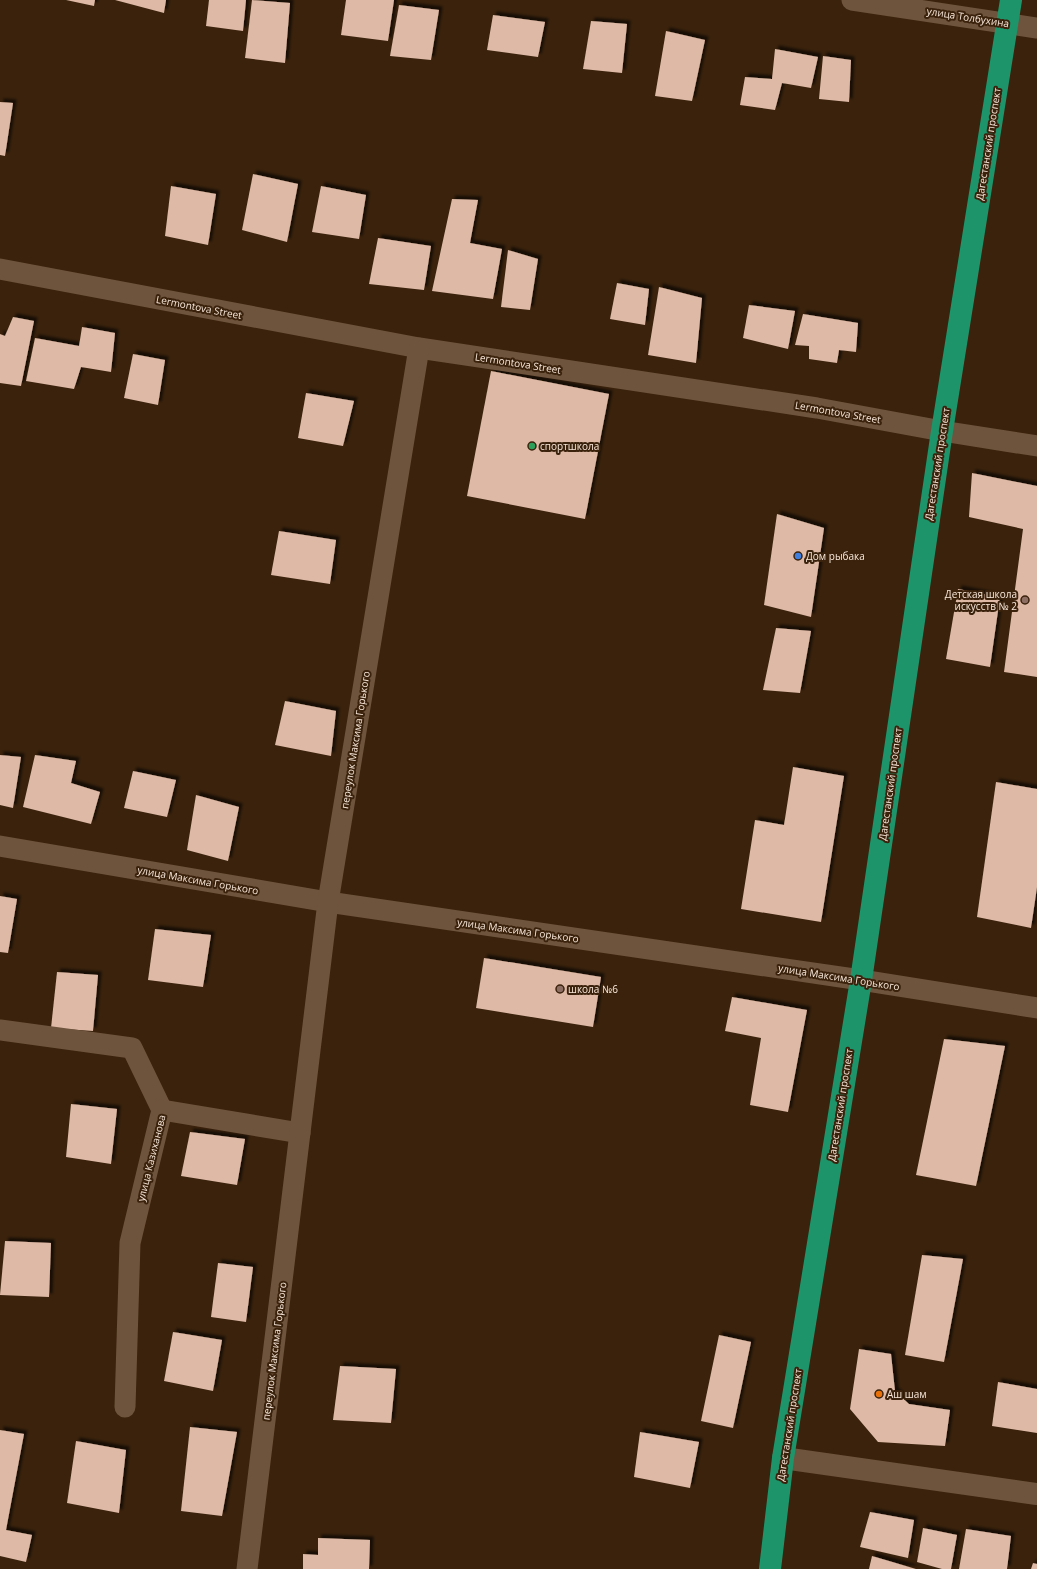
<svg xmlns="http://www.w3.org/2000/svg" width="1037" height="1569" font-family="'Open Sans',sans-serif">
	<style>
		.building { fill: #ddb9a6; filter: url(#shadow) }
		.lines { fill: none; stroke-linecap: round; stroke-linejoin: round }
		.minor { stroke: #6f543d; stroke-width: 21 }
		.tertiary { stroke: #6f543d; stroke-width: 22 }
		.trunk { stroke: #1e946a; stroke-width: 22 }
		.leisure-dot { fill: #2e9e5b; stroke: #3a220c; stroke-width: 1.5 }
		.shop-dot { fill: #3f7fe0; stroke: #3a220c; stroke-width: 1.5 }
		.education-dot { fill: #8d6e63; stroke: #3a220c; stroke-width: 1.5 }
		.food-dot { fill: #e8710a; stroke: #3a220c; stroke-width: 1.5 }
		.labels { text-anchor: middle; stroke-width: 4; stroke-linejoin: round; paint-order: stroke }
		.street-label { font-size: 10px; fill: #f9e8db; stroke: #3a220c }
		.poi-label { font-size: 10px; fill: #f9e8db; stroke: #3a220c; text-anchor: start }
	</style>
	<defs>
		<filter id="shadow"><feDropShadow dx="3.5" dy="-3.5" stdDeviation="1" flood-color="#0009"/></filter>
	</defs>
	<rect width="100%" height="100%" fill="#3a220c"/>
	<!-- building -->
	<g class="building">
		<path d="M66,0h29l-1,6z"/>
		<path d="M115,0h51l-2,13z"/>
		<path d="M209,0h37l-3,31 -37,-5z"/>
		<path d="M252,0l38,3 -5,60 -40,-5z"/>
		<path d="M346,0h48l-6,41 -47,-6z"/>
		<path d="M399,5l40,5 -8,50 -41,-4z"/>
		<path d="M493,15l52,7 -7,35 -51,-7z"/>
		<path d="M591,21l36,3 -5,49 -39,-4z"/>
		<path d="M666,31l39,9 -13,61 -37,-5z"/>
		<path d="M775,49l43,8 -7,31 -29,-5 -7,27 -35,-5 5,-28 27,2z"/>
		<path d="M823,56l28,4 -2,42 -30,-3z"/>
		<path d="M0,102l13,1 -8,53 -5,-1z"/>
		<path d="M253,174l45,10 -11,58 -45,-12z"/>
		<path d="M171,186l45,8 -8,51 -43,-9z"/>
		<path d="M321,186l45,9 -7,44 -47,-7z"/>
		<path d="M452,199l26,1 -8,43 32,6 -9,50 -61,-8z"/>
		<path d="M378,238l53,8 -7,44 -55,-6z"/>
		<path d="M508,250l30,9 -8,51 -29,-3z"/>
		<path d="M617,283l32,6 -4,36 -35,-6z"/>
		<path d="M659,287l43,11 -6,65 -48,-8z"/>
		<path d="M749,305l46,6 -7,38 -45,-11z"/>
		<path d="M803,314l55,9 -2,29 -17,-2 -2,13 -28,-4v-13l-14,-1z"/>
		<path d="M13,317l21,4 -13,65 -21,-3v-49l5,2z"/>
		<path d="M82,327l33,6 -4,39 -30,-5 -7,22 -48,-8 9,-43 44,8z"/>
		<path d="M133,354l32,6 -7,45 -34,-7z"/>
		<path d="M491,371l118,23 -24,125 -118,-23z"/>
		<path d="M306,393l48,8 -11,45 -45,-8z"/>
		<path d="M972,473l65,13v191l-33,-5 19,-143 -54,-12z"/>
		<path d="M777,514l47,14 -13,89 -47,-12z"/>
		<path d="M279,531l57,9 -6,44 -59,-9z"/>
		<path d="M958,589l42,8 -10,70 -44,-8z"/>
		<path d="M776,628l35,3 -11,62 -37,-3z"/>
		<path d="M285,701l51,10 -5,45 -56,-11z"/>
		<path d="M0,755l21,2 -8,51 -13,-3z"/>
		<path d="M35,755l41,6 -5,22 29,9 -9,32 -68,-17z"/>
		<path d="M793,767l51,9 -23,146 -80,-13 14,-89 29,5z"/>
		<path d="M133,771l43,9 -9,37 -43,-9z"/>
		<path d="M996,782l41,7v98l-6,41 -54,-11z"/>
		<path d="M196,795l43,12 -11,54 -41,-11z"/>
		<path d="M0,896l17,3 -9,54 -8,-1z"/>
		<path d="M155,929l56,6 -8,52 -55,-7z"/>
		<path d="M484,958l117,19 -8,50 -117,-19z"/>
		<path d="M57,972l41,3 -5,56 -42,-3z"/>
		<path d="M732,997l75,13 -19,102 -38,-7 11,-67 -36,-7z"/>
		<path d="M944,1039l61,7 -29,140 -60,-11z"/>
		<path d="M71,1104l46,5 -6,55 -45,-7z"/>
		<path d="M190,1132l55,7 -8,46 -56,-9z"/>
		<path d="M5,1241l46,2 -2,54 -49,-2z"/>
		<path d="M922,1255l41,4 -19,103 -39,-7z"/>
		<path d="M218,1263l35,4 -7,55 -35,-5z"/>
		<path d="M173,1332l49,8 -9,51 -49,-10z"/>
		<path d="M719,1335l32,7 -18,86 -32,-7z"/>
		<path d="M859,1349l32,5 4,37 14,13 41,6 -5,36 -67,-4 -28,-33z"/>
		<path d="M340,1366l56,3 -5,54 -58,-3z"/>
		<path d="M998,1382l39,7v44l-45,-7z"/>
		<path d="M190,1427l47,5 -15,84 -41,-5z"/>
		<path d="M0,1430l24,4 -18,96 26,5 -6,27 -26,-6z"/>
		<path d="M640,1432l59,10 -9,46 -56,-11z"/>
		<path d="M76,1441l50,9 -7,63 -52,-10z"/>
		<path d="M870,1512l44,8 -6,38 -48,-11z"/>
		<path d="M923,1528l34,7 -6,34h-9l-25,-7z"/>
		<path d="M966,1529l45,7 -4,33h-48z"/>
		<path d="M318,1538l52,2 -1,29h-66v-15l15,1z"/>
		<path d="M872,1556l44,13h-47z"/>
		<path d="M1033,1563l4,1v5h-6z"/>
	</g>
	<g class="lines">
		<!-- minor -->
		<g class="minor">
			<path d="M852,0l185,28"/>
			<path d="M0,269l419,79 398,60 125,23 95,15"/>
			<path d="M0,846l328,56 533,78 176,28"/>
			<path d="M0,1030l132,18 30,62 -32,133 -5,164"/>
			<path d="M162,1110l138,23"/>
			<path d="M247,1569l81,-667 91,-554"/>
		</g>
		<!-- tertiary -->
		<path class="tertiary" d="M783,1458l254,36"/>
		<!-- trunk -->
		<path class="trunk" d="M770,1569l13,-111 78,-478 81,-549 69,-431"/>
	</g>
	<!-- markers -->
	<circle class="leisure-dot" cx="532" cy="446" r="4"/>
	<circle class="shop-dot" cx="798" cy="556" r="4"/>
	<g class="education-dot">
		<circle cx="1025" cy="600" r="4"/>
		<circle cx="560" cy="989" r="4"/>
	</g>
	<circle class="food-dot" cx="879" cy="1394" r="4"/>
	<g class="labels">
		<!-- street labels -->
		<g class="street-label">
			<text transform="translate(968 17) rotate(9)" y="4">улица Толбухина</text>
			<text transform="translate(988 144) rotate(-81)" y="4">Дагестанский проспект</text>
			<text transform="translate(199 307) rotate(11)" y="4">Lermontova Street</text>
			<text transform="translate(518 363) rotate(9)" y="4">Lermontova Street</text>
			<text transform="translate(838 412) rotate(10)" y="4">Lermontova Street</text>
			<text transform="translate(937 464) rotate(-81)" y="4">Дагестанский проспект</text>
			<text transform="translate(355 740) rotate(-81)" y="4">переулок Максима Горького</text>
			<text transform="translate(890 784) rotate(-82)" y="4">Дагестанский проспект</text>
			<text transform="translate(198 880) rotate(10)" y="4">улица Максима Горького</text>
			<text transform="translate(518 930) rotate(8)" y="4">улица Максима Горького</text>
			<text transform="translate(839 977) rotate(9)" y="4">улица Максима Горького</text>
			<text transform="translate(840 1105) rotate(-81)" y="4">Дагестанский проспект</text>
			<text transform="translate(151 1158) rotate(-76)" y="4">улица Казиханова</text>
			<text transform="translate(274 1351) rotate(-83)" y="4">переулок Максима Горького</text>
			<text transform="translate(789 1425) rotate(-81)" y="4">Дагестанский проспект</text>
		</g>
		<!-- poi labels -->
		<g class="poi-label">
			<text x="540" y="450">спортшкола</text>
			<text x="806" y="560">Дом рыбака</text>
			<text x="1017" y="598" text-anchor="end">Детская школа<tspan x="1017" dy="12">искусств № 2</tspan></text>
			<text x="568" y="993">школа №6</text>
			<text x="887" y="1398">Аш шам</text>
		</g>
	</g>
</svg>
